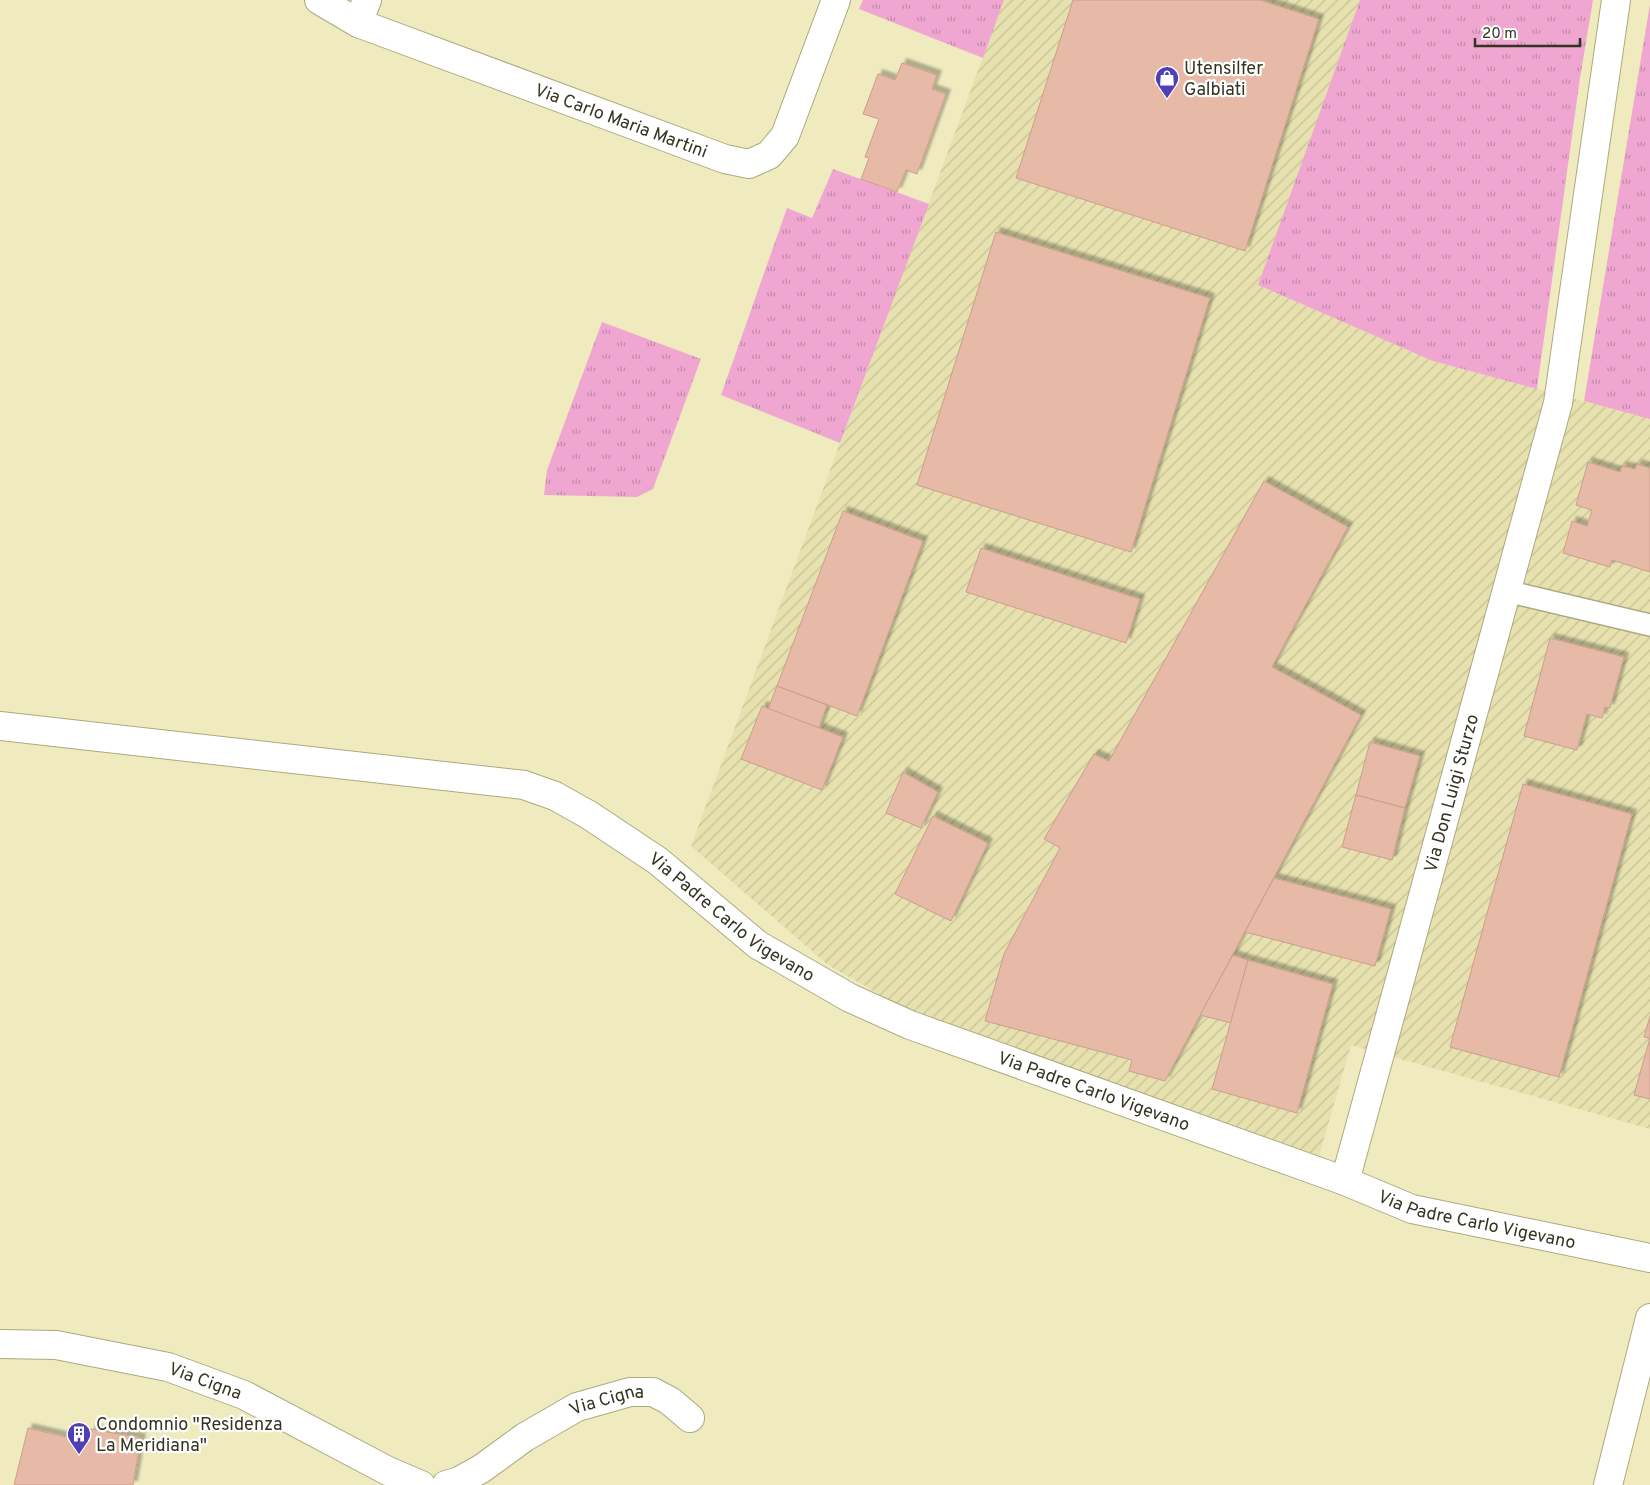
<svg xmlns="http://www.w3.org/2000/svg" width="1650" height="1485" font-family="Overpass,sans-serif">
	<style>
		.industrial { fill: url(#industrial-furrows) }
		.grass { fill: url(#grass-tufts) }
		.building { fill: #e7baa8; stroke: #ca9e8d; filter: url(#shadow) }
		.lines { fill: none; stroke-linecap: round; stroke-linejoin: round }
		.lane-casing { stroke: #ada97f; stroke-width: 24 }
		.street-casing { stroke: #ada97f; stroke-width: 30 }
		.lane { stroke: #fff; stroke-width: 21 }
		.street { stroke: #fff; stroke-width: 28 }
		.labels { text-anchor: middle; stroke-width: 4.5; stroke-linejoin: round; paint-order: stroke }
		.poi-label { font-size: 18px; fill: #353422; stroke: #fff; text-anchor: start }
		.street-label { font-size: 18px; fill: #353422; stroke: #fff }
	</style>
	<defs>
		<pattern id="industrial-furrows" width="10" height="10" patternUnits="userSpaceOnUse" patternTransform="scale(1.25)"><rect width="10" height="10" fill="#e6e1ae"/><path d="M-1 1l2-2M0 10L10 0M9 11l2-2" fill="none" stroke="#c6c295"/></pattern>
		<pattern id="grass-tufts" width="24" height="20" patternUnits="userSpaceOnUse" patternTransform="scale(1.25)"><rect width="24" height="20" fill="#efa7d2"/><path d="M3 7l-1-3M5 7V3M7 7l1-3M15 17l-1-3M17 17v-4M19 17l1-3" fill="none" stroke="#c289aa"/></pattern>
		<filter id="shadow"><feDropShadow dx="4.5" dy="-4.5" stdDeviation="1" flood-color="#0004"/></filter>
	</defs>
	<rect width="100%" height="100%" fill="#efebbf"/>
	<!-- industrial -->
	<path class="industrial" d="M1004,0h357l-103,285 175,76 217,58v710l-299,-84 -32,111 -139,-48 -280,-102 -72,-41 -137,-119z"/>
	<!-- grass -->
	<g class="grass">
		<path d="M863,0h141l-21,58 -124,-49z"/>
		<path d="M1360,0h233l-13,78 -43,311 -104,-28 -175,-76z"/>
		<path d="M1650,4v415l-66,-18z"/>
		<path d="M833,169l96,35 -89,239 -119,-48 66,-187 25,10z"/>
		<path d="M602,322l99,37 -48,130 -16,8 -93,-2 3,-25z"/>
	</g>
	<!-- building -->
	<g class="building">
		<path d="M1073,0h187l59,19 -74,232 -229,-73z"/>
		<path d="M902,63l35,12 -5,14 14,5 -29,80 -11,-4 -9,22 -36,-13 8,-21 -4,-1 14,-38 -16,-5 15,-40 17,6z"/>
		<path d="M996,232l214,66 -79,254 -214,-67z"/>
		<path d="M1588,462l32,10 2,-6 13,3 2,-5 13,4v104l-38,-12 -2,7 -47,-14 9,-32 15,5 5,-16 -16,-5z"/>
		<path d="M1264,481l84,46 -76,140 89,48 -196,366 -36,-10 3,-11 -147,-39 19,-67 56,-106 -16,-9 50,-85 15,7z"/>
		<path d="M843,511l80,30 -66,175 -80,-30z"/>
		<path d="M981,548l159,51 -14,44 -160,-51z"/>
		<path d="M1550,638l74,19 -14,51 -5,-1 -3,11 -15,-4 -10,36 -53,-14z"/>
		<path d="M777,686l50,19 -8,23 -51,-19z"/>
		<path d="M762,706l81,31 -21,53 -81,-31z"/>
		<path d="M1370,742l50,14 -15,52 -49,-13z"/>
		<path d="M903,772l35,20 -17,36 -35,-15z"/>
		<path d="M1523,784l109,30 -73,263 -109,-30z"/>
		<path d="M1356,795l49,13 -13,52 -50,-13z"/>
		<path d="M933,816l55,27 -37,78 -56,-27z"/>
		<path d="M1274,878l117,31 -16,57 -130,-34z"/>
		<path d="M1233,955l15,5 -17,63 -31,-8z"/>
		<path d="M1248,960l85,24 -36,129 -85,-24z"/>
		<path d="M1650,1016v83l-16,-4 16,-57 -6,-1z"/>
		<path d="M28,1428l60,14 3,-13 50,9 -8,47h-119z"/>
	</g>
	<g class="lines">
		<!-- lane casing -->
		<g class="lane-casing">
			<path id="lane" d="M1506,591l144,34"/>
		</g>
		<!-- street casing -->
		<g class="street-casing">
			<g id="street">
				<path id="s1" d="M319,0l39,23 367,136 24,5 20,-9 16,-19 51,-136"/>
				<path d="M358,23l9,-23"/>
				<path id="s2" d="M0,726l524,59 31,11 34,19 69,46 100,84 92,53 60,27 435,156 67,28 238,49"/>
				<path id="s3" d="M1345,1181l213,-778 58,-403"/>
				<path id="s4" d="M0,1344l56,1 112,22 76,28 144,76 33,14"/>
				<path id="s5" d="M446,1485l13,-4 22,-12 44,-32 52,-30 53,-15h23l17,9 20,17"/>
				<path d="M1608,1485l42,-167"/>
			</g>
		</g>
		<!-- lane -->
		<use href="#lane" class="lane"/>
		<!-- street -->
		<use href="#street" class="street"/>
	</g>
	<!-- icons -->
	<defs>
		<g id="shop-pin" transform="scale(1.25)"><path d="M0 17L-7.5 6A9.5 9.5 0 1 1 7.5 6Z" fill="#4f3eb5" stroke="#fff"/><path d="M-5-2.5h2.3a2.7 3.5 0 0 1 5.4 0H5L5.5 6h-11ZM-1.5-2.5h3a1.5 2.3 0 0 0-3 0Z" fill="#fff"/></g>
		<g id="building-pin" transform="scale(1.25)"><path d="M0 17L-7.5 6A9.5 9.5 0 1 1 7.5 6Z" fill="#4f3eb5" stroke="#fff"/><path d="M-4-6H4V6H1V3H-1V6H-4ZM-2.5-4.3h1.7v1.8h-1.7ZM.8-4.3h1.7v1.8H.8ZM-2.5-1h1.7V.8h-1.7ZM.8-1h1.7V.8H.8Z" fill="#fff"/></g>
	</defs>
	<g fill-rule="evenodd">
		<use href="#shop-pin" x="1167" y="78"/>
		<use href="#building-pin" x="79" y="1434"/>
	</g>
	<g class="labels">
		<!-- poi labels -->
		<g class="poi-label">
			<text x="1184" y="74">Utensilfer<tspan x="1184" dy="21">Galbiati</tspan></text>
			<text x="96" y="1430">Condomnio "Residenza<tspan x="96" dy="21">La Meridiana"</tspan></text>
		</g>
		<!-- street labels -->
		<g class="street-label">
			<text dy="6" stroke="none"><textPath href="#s1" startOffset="326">Via Carlo Maria Martini</textPath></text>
			<text dy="6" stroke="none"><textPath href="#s3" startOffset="402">Via Don Luigi Sturzo</textPath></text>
			<text dy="6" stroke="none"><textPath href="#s2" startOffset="775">Via Padre Carlo Vigevano</textPath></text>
			<text dy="6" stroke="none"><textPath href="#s2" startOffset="1180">Via Padre Carlo Vigevano</textPath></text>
			<text dy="6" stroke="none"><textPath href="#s2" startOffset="1585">Via Padre Carlo Vigevano</textPath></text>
			<text dy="6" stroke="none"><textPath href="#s4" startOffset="210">Via Cigna</textPath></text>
			<text dy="6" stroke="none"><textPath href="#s5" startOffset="184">Via Cigna</textPath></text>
		</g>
	</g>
	<!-- scale -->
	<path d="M1475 38v8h105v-8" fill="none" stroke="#353422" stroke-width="2.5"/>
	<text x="1482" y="38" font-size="15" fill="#353422" stroke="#ffffff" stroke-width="4" paint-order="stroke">20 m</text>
</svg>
